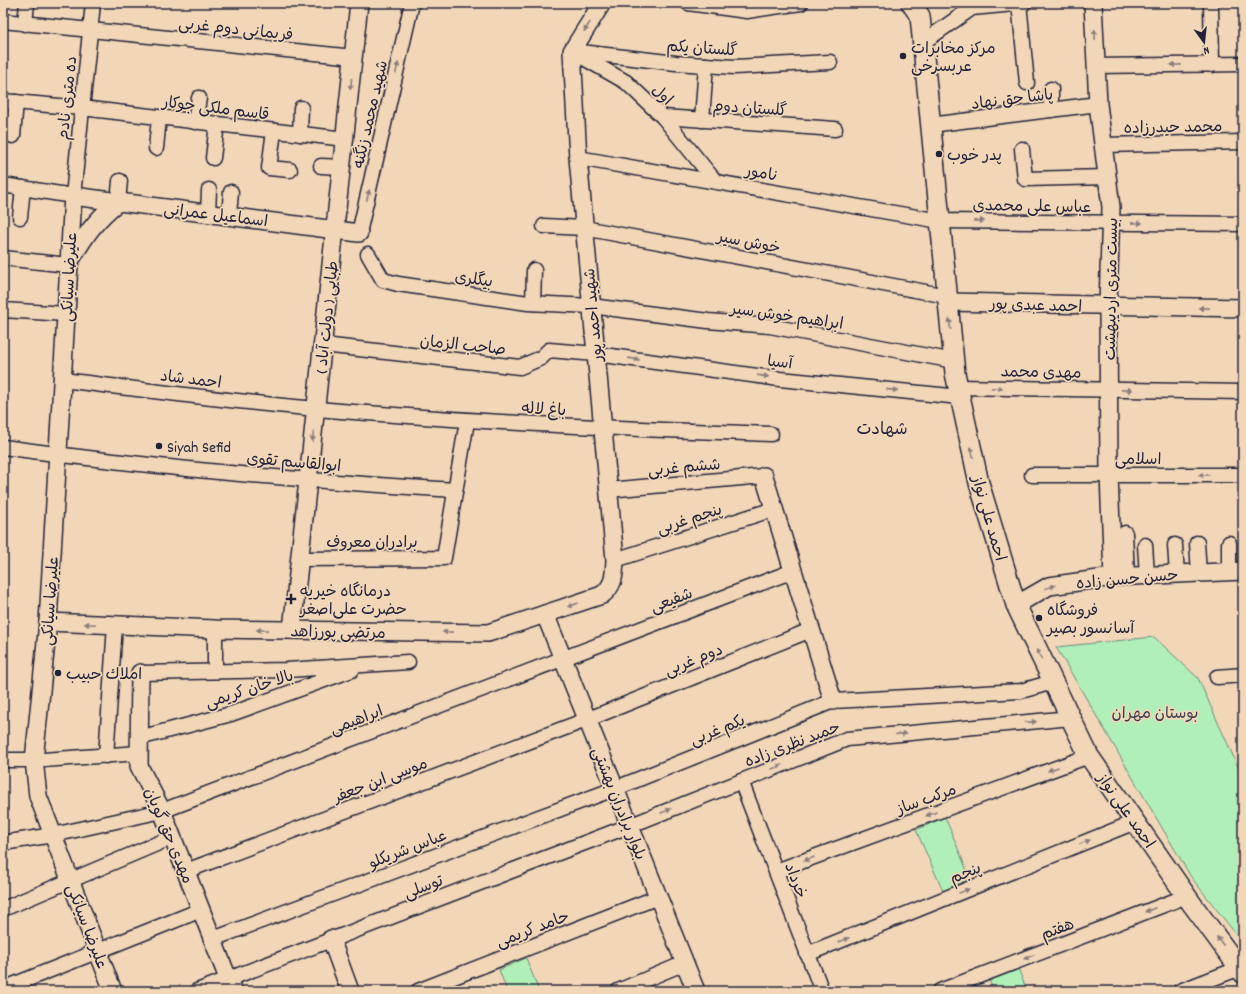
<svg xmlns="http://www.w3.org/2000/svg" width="1246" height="994" font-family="Dekko,'Playpen Sans Arabic',sans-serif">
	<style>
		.green { fill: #b0f0b8; stroke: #69897a }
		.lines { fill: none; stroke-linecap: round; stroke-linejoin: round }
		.minor-casing { stroke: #22223b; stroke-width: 17 }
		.tertiary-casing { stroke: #22223b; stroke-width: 20 }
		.secondary-casing { stroke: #22223b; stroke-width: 22 }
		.minor { stroke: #f1d7b8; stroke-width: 14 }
		.tertiary { stroke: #f1d7b8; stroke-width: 17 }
		.secondary { stroke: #f1d7b8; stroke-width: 19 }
		.oneway { fill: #8a7c7a }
		.poi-dot { fill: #22223b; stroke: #f1d7b8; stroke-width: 1.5 }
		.labels { text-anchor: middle; stroke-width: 3.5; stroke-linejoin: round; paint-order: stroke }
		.street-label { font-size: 16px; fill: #22223b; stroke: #f1d7b8 }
		.poi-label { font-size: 16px; fill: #22223b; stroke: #f1d7b8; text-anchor: start }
		.park-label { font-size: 16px; fill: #37414e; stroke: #f1d7b8 }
		.neighbourhood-label { font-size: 17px; fill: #22223b; stroke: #f1d7b8 }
	</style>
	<rect width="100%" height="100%" fill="#f1d7b8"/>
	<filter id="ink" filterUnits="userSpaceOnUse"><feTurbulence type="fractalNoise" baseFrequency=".025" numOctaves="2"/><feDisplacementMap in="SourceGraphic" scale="8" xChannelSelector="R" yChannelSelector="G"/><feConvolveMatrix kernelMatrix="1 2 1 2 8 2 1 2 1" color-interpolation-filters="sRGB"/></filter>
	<g filter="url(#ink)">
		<!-- green -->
		<g class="green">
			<path d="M1154,637l44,41 45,100v165l-52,-66 -135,-230z"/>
			<path d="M945,817l25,61 -27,13 -27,-61z"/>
			<path d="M526,958l13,33h-32l-8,-21z"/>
			<path d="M1018,968l9,23h-33l-5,-11z"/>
		</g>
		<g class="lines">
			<!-- minor casing -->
			<g class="minor-casing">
				<g id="minor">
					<path d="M688,3l59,8 54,-8"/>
					<path d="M1019,3l8,80"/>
					<path d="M1211,3l1,62"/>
					<path d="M3,21l351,36"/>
					<path d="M25,24l2,-21"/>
					<path d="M922,43l50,-35 52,-5"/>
					<path d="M572,51l104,12 58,4 96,-5"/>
					<path d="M577,54l49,28 37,35 52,64"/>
					<path d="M1096,66l147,-2"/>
					<path d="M1051,89v21"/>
					<path d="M3,101l79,7 263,31"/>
					<path d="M663,117l172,12"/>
					<path d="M702,120l4,-55"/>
					<path d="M195,122l4,-24"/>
					<path d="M930,125l168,-21"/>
					<path d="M274,131l-5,37 21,2"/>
					<path d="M300,134l1,-26"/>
					<path d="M13,136l3,-34"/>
					<path d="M1103,145l140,-3"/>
					<path d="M156,148l3,-30"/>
					<path d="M1022,149l3,30 82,-2"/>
					<path d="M213,158l4,-34"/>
					<path d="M578,158l362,63 303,3"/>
					<path d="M321,166l21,1"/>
					<path d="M3,185l70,11 20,-193"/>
					<path d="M118,202l2,-21"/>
					<path d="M208,213l1,-23"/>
					<path d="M229,215l2,-23"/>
					<path d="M20,217l3,-29"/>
					<path d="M544,226l40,2 363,68"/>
					<path d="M359,233l53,-230"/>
					<path d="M368,254l15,26 15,4 130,19 63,3 117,15 62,5 184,35"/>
					<path d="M3,258l65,7"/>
					<path d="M533,303l1,-33"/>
					<path d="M3,310l63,4"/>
					<path d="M323,345l197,22 21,-9 8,-8 47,4 184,25 180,18"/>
					<path d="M62,380c85,10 171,22 256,29 151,13 302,20 453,25"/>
					<path d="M958,387l285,5"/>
					<path d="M3,447c150,21 301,34 452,43"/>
					<path d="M1032,475h211"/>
					<path d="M608,490l156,-14"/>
					<path d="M1125,533l2,43"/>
					<path d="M1197,543l2,30"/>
					<path d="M1229,543v28"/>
					<path d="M1145,545l2,30"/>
					<path d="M1175,545l2,29"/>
					<path d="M300,559l144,-1 23,-137"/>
					<path d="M615,560l159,-51"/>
					<path d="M215,629v42"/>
					<path d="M140,673l147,-3 121,-8"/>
					<path d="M1217,677l26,-2"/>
					<path d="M139,738l92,-24 121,-44"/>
					<path d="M106,756l9,-131"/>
					<path d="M3,760h31"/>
					<path d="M43,760l96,-7"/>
					<path d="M741,781l81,210"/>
					<path d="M3,843l50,-8 109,-24 631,-240"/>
					<path d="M186,871l400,-151 225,-90"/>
					<path d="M776,871l313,-115"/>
					<path d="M3,909l170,-72"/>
					<path d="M213,939l401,-150 219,-88 188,-10 32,-9"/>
					<path d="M807,954l328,-132"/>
					<path d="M3,989l198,-79"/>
					<path d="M197,991l432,-165 218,-87 224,-21"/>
					<path d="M418,991l240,-94"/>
					<path d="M618,991l67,-28"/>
					<path d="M940,991l247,-95"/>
					<path d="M1180,991l60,-23"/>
				</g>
			</g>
			<!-- tertiary casing -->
			<g class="tertiary-casing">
				<g id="tertiary">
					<path d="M1093,3l5,101 13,103 -3,99 1,169 4,102"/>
					<path d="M70,261c15,-25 25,-41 48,-59"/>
					<path d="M948,302l295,6"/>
					<path d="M764,476l69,225"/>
					<path d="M1016,605l33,-19 64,-9 130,-6"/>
					<path d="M545,614l151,377"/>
					<path d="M48,622l167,7 273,4 114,-38c13,-10 12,-21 13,-35l-37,-402 -6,-107 30,-48"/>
					<path d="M292,630l67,-627"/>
					<path d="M140,673l-1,93 23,45 71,180"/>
					<path d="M331,939l19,52"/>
					<path d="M113,991l-75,-195 -4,-36 14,-138 25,-426 286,37"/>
				</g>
			</g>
			<!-- secondary casing -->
			<g class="secondary-casing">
				<path id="secondary" d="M911,3l9,13 35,357 24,110 37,122 73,151 103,148 51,69"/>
			</g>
			<!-- minor -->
			<use href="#minor" class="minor"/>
			<!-- tertiary -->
			<use href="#tertiary" class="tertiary"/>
			<!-- secondary -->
			<use href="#secondary" class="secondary"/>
		</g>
		<!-- one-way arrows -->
		<defs><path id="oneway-solid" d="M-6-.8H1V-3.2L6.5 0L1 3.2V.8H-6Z"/></defs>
		<g class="oneway">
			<use href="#oneway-solid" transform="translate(587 27) rotate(122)"/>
			<use href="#oneway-solid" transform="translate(1095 35) rotate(-92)"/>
			<use href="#oneway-solid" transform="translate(1176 65) rotate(179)"/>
			<use href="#oneway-solid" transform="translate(397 68) rotate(-77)"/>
			<use href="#oneway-solid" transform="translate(351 84) rotate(96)"/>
			<use href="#oneway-solid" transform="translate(368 195) rotate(-77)"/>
			<use href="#oneway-solid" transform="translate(979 221) rotate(1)"/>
			<use href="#oneway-solid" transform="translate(1137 223) rotate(1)"/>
			<use href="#oneway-solid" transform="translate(1204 308) rotate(-179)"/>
			<use href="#oneway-solid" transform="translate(950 324) rotate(-96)"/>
			<use href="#oneway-solid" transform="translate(634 359) rotate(8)"/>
			<use href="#oneway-solid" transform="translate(763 376) rotate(8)"/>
			<use href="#oneway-solid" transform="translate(997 388) rotate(1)"/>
			<use href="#oneway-solid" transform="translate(892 390) rotate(6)"/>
			<use href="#oneway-solid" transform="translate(1127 390) rotate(1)"/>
			<use href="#oneway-solid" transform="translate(313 436) rotate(97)"/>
			<use href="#oneway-solid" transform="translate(972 452) rotate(-102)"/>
			<use href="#oneway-solid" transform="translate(1204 475) rotate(180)"/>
			<use href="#oneway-solid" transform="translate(1050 587) rotate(-17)"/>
			<use href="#oneway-solid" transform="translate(573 605) rotate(161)"/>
			<use href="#oneway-solid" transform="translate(90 624) rotate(-177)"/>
			<use href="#oneway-solid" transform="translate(262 630) rotate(-179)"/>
			<use href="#oneway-solid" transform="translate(448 632) rotate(-179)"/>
			<use href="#oneway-solid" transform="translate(1039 654) rotate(-116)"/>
			<use href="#oneway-solid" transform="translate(1031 722) rotate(-5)"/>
			<use href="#oneway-solid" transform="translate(901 734) rotate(-5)"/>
			<use href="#oneway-solid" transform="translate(777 767) rotate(-22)"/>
			<use href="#oneway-solid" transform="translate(1053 769) rotate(160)"/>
			<use href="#oneway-solid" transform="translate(666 811) rotate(-22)"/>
			<use href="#oneway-solid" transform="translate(931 814) rotate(160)"/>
			<use href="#oneway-solid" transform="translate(1085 842) rotate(-22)"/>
			<use href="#oneway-solid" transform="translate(809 859) rotate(160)"/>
			<use href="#oneway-solid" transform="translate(964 891) rotate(-22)"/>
			<use href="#oneway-solid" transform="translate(1150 910) rotate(159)"/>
			<use href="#oneway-solid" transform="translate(844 940) rotate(-22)"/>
			<use href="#oneway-solid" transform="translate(1220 941) rotate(-127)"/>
			<use href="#oneway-solid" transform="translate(1029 957) rotate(159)"/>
		</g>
	</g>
	<!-- markers -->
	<g class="poi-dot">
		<circle cx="903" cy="56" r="4"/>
		<circle cx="939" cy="154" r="4"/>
		<circle cx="159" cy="446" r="4"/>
		<path d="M289 593h4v4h4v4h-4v4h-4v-4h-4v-4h4z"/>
		<circle cx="1039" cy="618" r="4"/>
		<circle cx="58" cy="673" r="4"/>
	</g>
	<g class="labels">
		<!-- street labels -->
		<g class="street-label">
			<text transform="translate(236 28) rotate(6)" y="6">فریمانی دوم غربی</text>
			<text transform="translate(702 47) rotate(4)" y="6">گلستان یکم</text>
			<text transform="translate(663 94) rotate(44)" y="6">اول</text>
			<text transform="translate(66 98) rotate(-84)" y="6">ده متری نادم</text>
			<text transform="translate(1012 98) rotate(-7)" y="6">پاشا حق نهاد</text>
			<text transform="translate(216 107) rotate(7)" y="6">قاسم ملکی جوکار</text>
			<text transform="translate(750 107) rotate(4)" y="6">گلستان دوم</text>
			<text transform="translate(369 114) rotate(-77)" y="6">شهید محمد زنگنه</text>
			<text transform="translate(1173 126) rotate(-1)" y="6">محمد حیدرزاده</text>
			<text transform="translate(762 172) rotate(10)" y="6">نامور</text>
			<text transform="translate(1032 205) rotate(1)" y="6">عباس علی محمدی</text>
			<text transform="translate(216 214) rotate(7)" y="6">اسماعیل عمرانی</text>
			<text transform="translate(749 241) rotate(11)" y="6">خوش سیر</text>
			<text transform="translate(68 277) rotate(-87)" y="6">علیرضا سیانکی</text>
			<text transform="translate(474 278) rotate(8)" y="6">بیگلری</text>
			<text transform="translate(1110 289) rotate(-89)" y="6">بیست متری اردیبهشت</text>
			<text transform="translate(1036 304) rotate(2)" y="6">احمد عبدی پور</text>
			<text transform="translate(592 315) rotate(-95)" y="6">شهید احمد پور</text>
			<text transform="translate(787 315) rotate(8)" y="6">ابراهیم خوش سیر</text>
			<text transform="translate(326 317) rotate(-84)" y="6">طبایی ( دولت آباد )</text>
			<text transform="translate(463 344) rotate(6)" y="6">صاحب الزمان</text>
			<text transform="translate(780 361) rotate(7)" y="6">آسیا</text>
			<text transform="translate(1041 371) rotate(1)" y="6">مهدی محمد</text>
			<text transform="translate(191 378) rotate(7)" y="6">احمد شاد</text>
			<text transform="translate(544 408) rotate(3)" y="6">باغ لاله</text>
			<text x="1138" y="464">اسلامی</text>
			<text transform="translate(294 461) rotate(5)" y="6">ابوالقاسم تقوی</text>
			<text transform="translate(684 466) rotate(-5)" y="6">ششم غربی</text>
			<text transform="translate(689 518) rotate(-18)" y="6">پنجم غربی</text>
			<text transform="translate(990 518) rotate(74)" y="6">احمد علی نواز</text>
			<text x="372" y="547">برادران معروف</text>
			<text transform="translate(1127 578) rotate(-5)" y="6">حسن حسن زاده</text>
			<text transform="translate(671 599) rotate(-21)" y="6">شفیعی</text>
			<text transform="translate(49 601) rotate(-86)" y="6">علیرضا سیانکی</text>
			<text transform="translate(338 631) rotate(1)" y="6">مرتضی پورزاهد</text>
			<text transform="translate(693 659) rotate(-22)" y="6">دوم غربی</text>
			<text transform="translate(249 688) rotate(-18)" y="6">بالا خان کریمی</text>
			<text transform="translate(356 719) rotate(-21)" y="6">ابراهیمی</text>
			<text transform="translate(717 729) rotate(-22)" y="6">یکم غربی</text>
			<text transform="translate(792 743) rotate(-21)" y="6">حمید نظری زاده</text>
			<text transform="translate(380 779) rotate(-21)" y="6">موسی ابن جعفر</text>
			<text transform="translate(926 798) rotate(-20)" y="6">مرکب ساز</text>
			<text transform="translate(620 803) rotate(68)" y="6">بلوار برادران بهشتی</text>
			<text transform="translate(1127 810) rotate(55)" y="6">احمد علی نواز</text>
			<text transform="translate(170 835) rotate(67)" y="6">مهدی حق گویان</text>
			<text transform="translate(407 848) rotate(-21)" y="6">عباس شریکلو</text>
			<text transform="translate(965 872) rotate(-22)" y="6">پنجم</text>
			<text transform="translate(797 880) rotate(69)" y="6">خرداد</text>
			<text transform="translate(423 886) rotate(-21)" y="6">توسلی</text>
			<text transform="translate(88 926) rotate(69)" y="6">علیرضا سیانکی</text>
			<text transform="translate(532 928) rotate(-21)" y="6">حامد کریمی</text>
			<text transform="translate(1057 928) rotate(-21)" y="6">هفتم</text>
		</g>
		<!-- poi labels -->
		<g class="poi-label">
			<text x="911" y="53">مرکز مخابرات<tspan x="911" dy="18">عربسرخی</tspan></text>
			<text x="947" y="160">پدر خوب</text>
			<text x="167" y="452">Siyah Sefid</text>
			<text x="300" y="596">درمانگاه خیریه<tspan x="300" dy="18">حضرت علی‌اصغر</tspan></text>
			<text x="1047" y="615">فروشگاه<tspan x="1047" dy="18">آسانسور بصیر</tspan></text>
			<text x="66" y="679">املاك حبيب</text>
		</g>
		<!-- park labels -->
		<g class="park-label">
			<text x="1155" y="718">بوستان مهران</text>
		</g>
		<!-- neighbourhood labels -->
		<g class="neighbourhood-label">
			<text x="882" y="434">شهادت</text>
		</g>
	</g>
	<!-- margin -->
	<rect width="1246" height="994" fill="none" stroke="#f1d7b8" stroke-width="16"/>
	<rect x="8" y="8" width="1230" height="978" fill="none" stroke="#22223b" stroke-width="1.5" filter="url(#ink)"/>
	<!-- north arrow -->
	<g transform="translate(1204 42) rotate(165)" stroke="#f1d7b8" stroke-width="3" paint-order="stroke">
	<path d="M0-3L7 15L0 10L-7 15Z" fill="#22223b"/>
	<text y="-6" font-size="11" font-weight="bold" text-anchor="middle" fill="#22223b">N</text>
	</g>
</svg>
